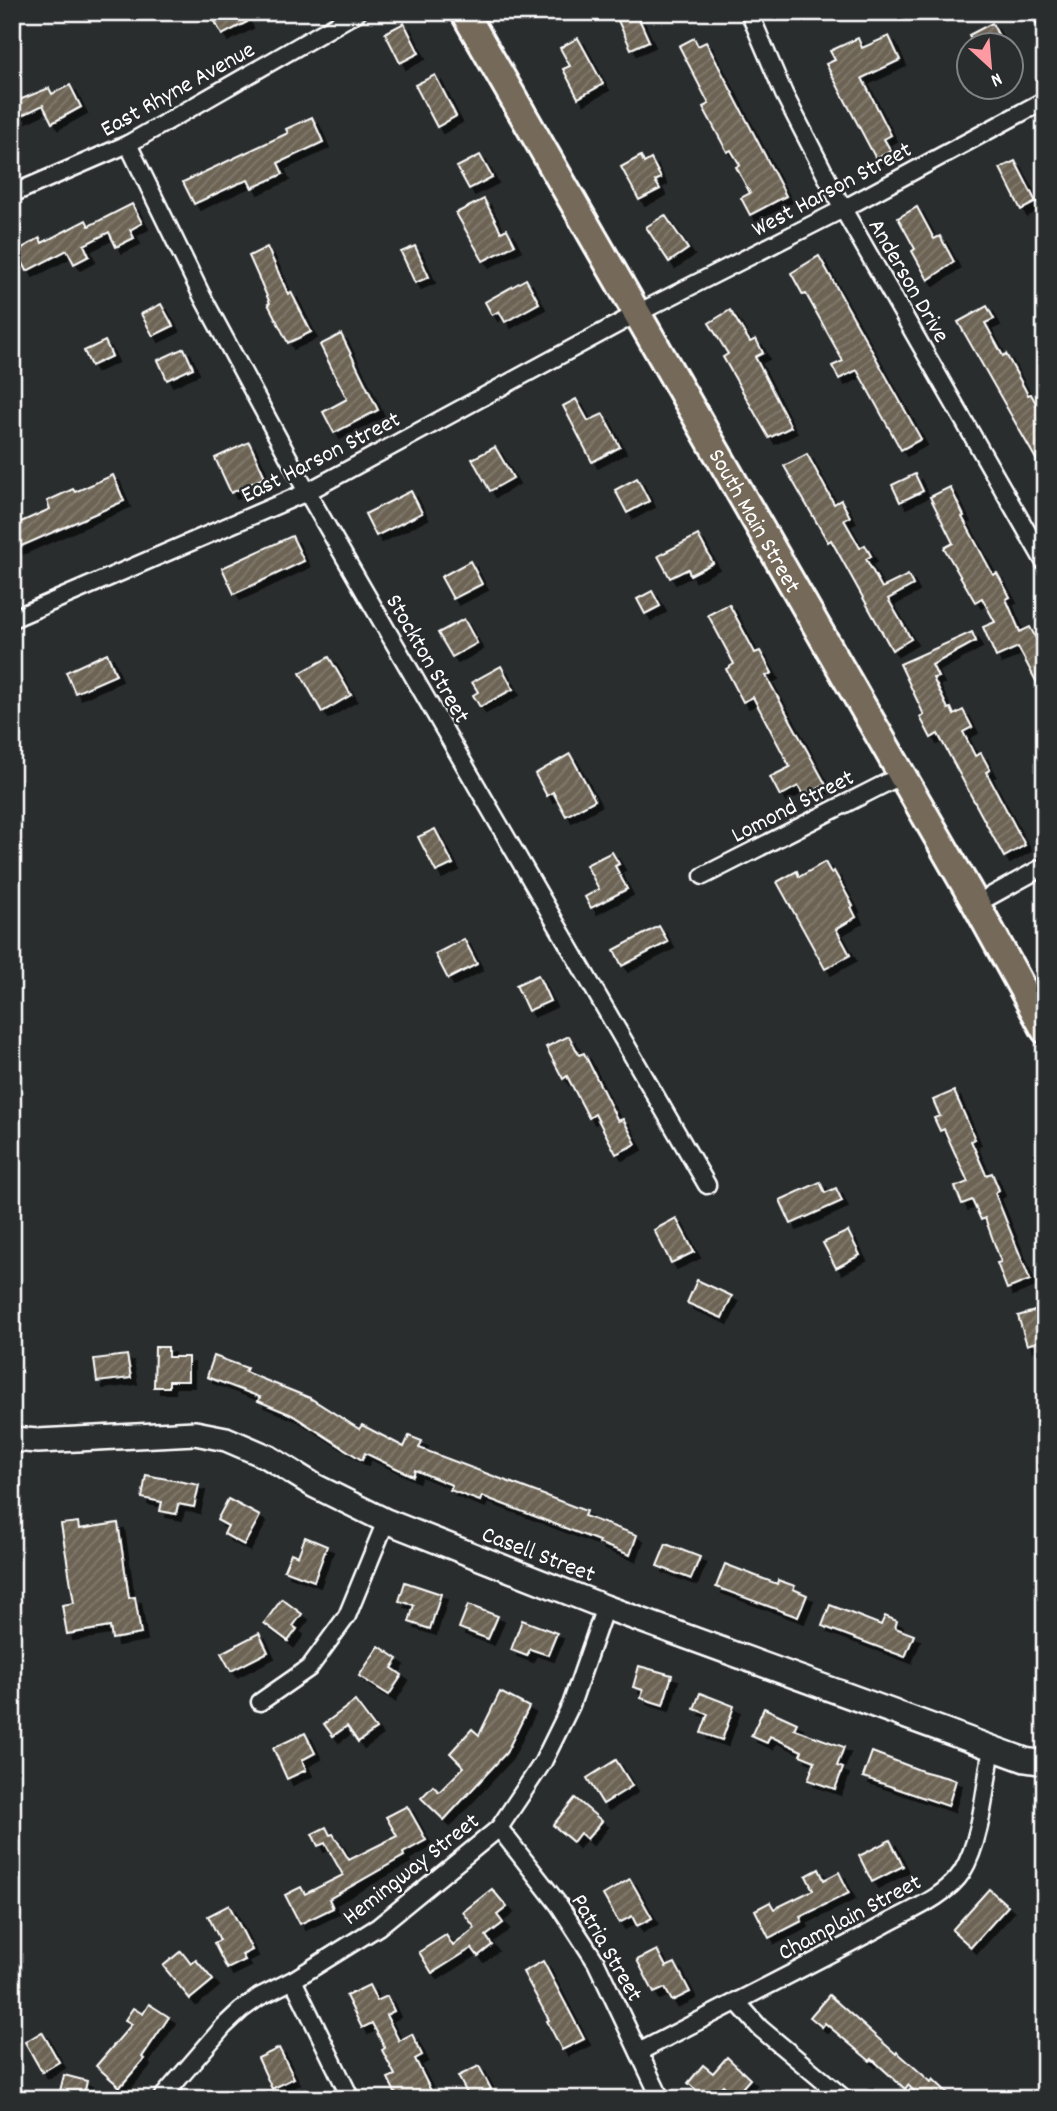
<svg xmlns="http://www.w3.org/2000/svg" width="1057" height="2111" font-family="Dekko,sans-serif">
	<style>
		.building { fill: url(#building-hatch); stroke: #fff; stroke-width: 2; filter: url(#shadow) }
		.lines { fill: none; stroke-linecap: round; stroke-linejoin: round }
		.street-casing { stroke: #fff; stroke-width: 21 }
		.secondary-casing { stroke: #fff; stroke-width: 28 }
		.primary-casing { stroke: #fff; stroke-width: 32 }
		.street { stroke: #2a2d2e; stroke-width: 16 }
		.secondary { stroke: #2a2d2e; stroke-width: 23 }
		.primary { stroke: #746a5a; stroke-width: 26 }
		.labels { text-anchor: middle; stroke-width: 5; stroke-linejoin: round; paint-order: stroke }
		.street-label { font-size: 24px; fill: #fff; stroke: #2a2d2e }
	</style>
	<defs>
		<pattern id="building-hatch" width="6" height="6" patternUnits="userSpaceOnUse" patternTransform="scale(1.75)"><rect width="6" height="6" fill="#6c6454"/><path d="M-1 1l2-2M0 6l6-6M5 7l2-2" fill="none" stroke="#827b6e"/></pattern>
		<filter id="shadow"><feDropShadow dx="6" dy="6" stdDeviation="0" flood-color="#0009"/></filter>
	</defs>
	<rect width="100%" height="100%" fill="#2a2d2e"/>
	<filter id="ink" filterUnits="userSpaceOnUse"><feTurbulence type="fractalNoise" baseFrequency=".0143" numOctaves="2"/><feDisplacementMap in="SourceGraphic" scale="14" xChannelSelector="R" yChannelSelector="G"/><feConvolveMatrix kernelMatrix="1 2 1 2 8 2 1 2 1" color-interpolation-filters="sRGB"/></filter>
	<g filter="url(#ink)">
		<!-- building -->
		<g class="building">
			<path d="M223,12h19l5,10 -25,13 -9,-17z"/>
			<path d="M614,12h22l13,29 -18,8z"/>
			<path d="M404,23l15,30 -19,10 -15,-30z"/>
			<path d="M992,23l12,23h-29l-6,-11z"/>
			<path d="M889,36l11,24 -38,18 29,57 -7,4 7,12 -15,8 -50,-95 9,-4 -5,-9 28,-13 4,10z"/>
			<path d="M578,38l25,46 -25,14 -15,-29 7,-3 -10,-18z"/>
			<path d="M694,38l4,8 8,-4 80,154 -36,19 -9,-17 9,-5 -14,-26 4,-2 -9,-15 -4,2 -24,-45 6,-3 -30,-58z"/>
			<path d="M435,75l21,41 -19,11 -22,-42z"/>
			<path d="M70,85l11,22 -29,16 -9,-18 -22,11 -7,-14 35,-14 3,6z"/>
			<path d="M312,117l11,25 -45,21 5,11 -31,14 -4,-8 -11,4 -43,20 -11,-22 105,-49 -2,-4z"/>
			<path d="M480,155l12,22 -23,12 -12,-22z"/>
			<path d="M641,156l3,7 7,-4 10,19 -6,3 5,8 -21,11 -18,-33z"/>
			<path d="M1015,161l21,41 -15,8 -21,-42z"/>
			<path d="M484,199l17,33 6,-3 8,16 -32,16 -27,-48z"/>
			<path d="M132,204l10,19 -12,7 4,8 -18,9 -7,-15 -25,13 5,11 -15,8 -7,-14 -40,21 -10,-20 23,-13 2,5 44,-23 3,6z"/>
			<path d="M917,207l17,32 6,-3 14,26 -26,18 -16,-29 3,-2 -17,-31z"/>
			<path d="M665,215l23,34 -19,13 -23,-35z"/>
			<path d="M415,246l14,31 -14,6 -14,-31z"/>
			<path d="M267,247l21,47 3,-2 20,40 -23,11 -20,-39 2,-1 -21,-47z"/>
			<path d="M819,256l102,183 -20,11 -44,-80 -18,9 -7,-13 11,-5 -37,-67 -3,1 -12,-22z"/>
			<path d="M526,279l13,24 -34,19 -6,-11 -7,4 -7,-13z"/>
			<path d="M161,304l12,22 -20,10 -12,-22z"/>
			<path d="M987,306l7,13 -9,4 18,33 3,-2 22,41 3,-1 14,26v55l-87,-153z"/>
			<path d="M730,310l20,32 6,-3 7,14 -8,4 36,70 -22,11 -46,-81 5,-3 -19,-31z"/>
			<path d="M341,334l37,76 -44,23 -11,-21 24,-13 -27,-54z"/>
			<path d="M105,341l7,15 -21,10 -7,-15z"/>
			<path d="M184,348l9,20 -26,12 -9,-20z"/>
			<path d="M576,399l12,22 15,-7 17,33 -28,15 -29,-56z"/>
			<path d="M249,442l16,35 -34,16 -16,-35z"/>
			<path d="M495,447l18,31 -23,13 -18,-32z"/>
			<path d="M807,454l27,50 7,-4 9,17 -6,3 16,28 5,-3 6,11 -5,3 16,29 26,-13 5,10 -25,14 23,40 -19,11 -61,-110 -3,2 -44,-76z"/>
			<path d="M915,474l8,17 -23,11 -8,-17z"/>
			<path d="M113,475l11,26 -107,47 -5,-10v-12l38,-17 -3,-8 26,-12 2,3z"/>
			<path d="M637,478l12,23 -22,12 -12,-23z"/>
			<path d="M950,487l14,29 -2,1 31,58 4,-2 13,24 -4,2 14,33 10,-5 15,28v43l-27,-51 -22,10 -13,-30 12,-5 -13,-24 -7,4 -31,-54 9,-5 -23,-46z"/>
			<path d="M411,491l11,22 -46,23 -11,-22z"/>
			<path d="M698,535l15,28 -23,12 -2,-6 -18,9 -12,-22z"/>
			<path d="M292,536l12,25 -70,33 -12,-26z"/>
			<path d="M470,561l12,23 -29,15 -12,-22z"/>
			<path d="M652,591l8,15 -15,8 -8,-15z"/>
			<path d="M729,604l26,49 5,-2 12,22 -6,3 60,109 -22,11 -6,-10 -18,10 -10,-19 20,-10 -37,-70 -10,5 -17,-33 8,-5 -26,-49z"/>
			<path d="M464,619l13,24 -25,14 -14,-24z"/>
			<path d="M972,632l4,9 -44,24 6,12 -5,1 15,31 3,-1 3,7 9,-5 9,17 -9,5 12,24 6,-3 9,17 -4,2 39,73 -21,12 -66,-123 -7,4 -11,-21 4,-2 -24,-51z"/>
			<path d="M107,653l9,22 -41,18 -9,-21z"/>
			<path d="M329,657l22,38 -29,17 -22,-39z"/>
			<path d="M501,666l12,23 -33,18 -7,-12 5,-3 -6,-10z"/>
			<path d="M570,754l25,46 -29,16 -13,-24 -6,4 -12,-22z"/>
			<path d="M435,829l18,35 -17,8 -18,-35z"/>
			<path d="M612,852l7,12 -4,2 12,23 -36,19 -6,-11 14,-8 -13,-24z"/>
			<path d="M825,862l6,11 3,-2 19,35 -2,1 5,10 -20,12 14,26 -25,14 -48,-87 20,-11 2,6z"/>
			<path d="M659,926l9,16 -46,24 -8,-16z"/>
			<path d="M464,939l13,25 -29,15 -13,-25z"/>
			<path d="M538,975l12,26 -22,10 -12,-26z"/>
			<path d="M569,1036l10,19 5,-2 34,68 5,-2 13,25 -20,10 -21,-40 -6,4 -22,-42 -4,3 -17,-32z"/>
			<path d="M954,1091l21,48 -4,2 15,34 6,-2 7,17 -4,3 35,87 -23,9 -10,-26 4,-1 -16,-44 -4,2 -9,-20 -10,4 -7,-17 13,-5 -24,-53 -4,2 -6,-13 6,-2 -7,-16z"/>
			<path d="M820,1182l5,11 11,-5 6,13 -51,23 -11,-24z"/>
			<path d="M676,1218l18,34 -23,11 -17,-33z"/>
			<path d="M848,1231l12,24 -24,13 -13,-25z"/>
			<path d="M697,1280l35,16 -10,22 -35,-15z"/>
			<path d="M1041,1309l4,14v16l-18,6 -9,-29z"/>
			<path d="M155,1347h13v10h20v24h-19v6h-15z"/>
			<path d="M127,1355l4,23 -34,4 -3,-23z"/>
			<path d="M214,1356l33,12 -2,4 65,26 49,31 3,-4 42,22 5,-11 13,5 -3,7 167,63 -2,5 53,19 -7,20 -32,-12 1,-2 -117,-45 -2,5 -30,-11 2,-5 -37,-15 -2,6 -48,-23 -3,7 -70,-45 -34,-14 2,-4 -53,-20z"/>
			<path d="M146,1475l53,10 -5,22 -16,-3 -2,10 -16,-3 2,-9 -20,-4z"/>
			<path d="M228,1499l32,17 -16,29 -20,-11 4,-8 -11,-6z"/>
			<path d="M78,1522l1,7 39,-6 11,75 6,-1 6,37 -29,5 -2,-12 -43,7 -5,-29 12,-2 -13,-79z"/>
			<path d="M305,1537l22,9 -13,35 -30,-11 7,-17 7,3z"/>
			<path d="M666,1544l34,13 -9,22 -34,-13z"/>
			<path d="M725,1564l52,20 1,-4 17,6 -2,3 14,6 -9,22 -82,-30z"/>
			<path d="M405,1582l36,12 -11,35 -21,-7 5,-17 -15,-4z"/>
			<path d="M282,1599l20,15 -9,12 4,3 -9,12 -24,-18z"/>
			<path d="M468,1605l30,11 -10,23 -29,-11z"/>
			<path d="M830,1605l51,20 4,-9 12,5 -2,7 19,7 -9,22 -83,-31z"/>
			<path d="M522,1620l35,13 -9,22 -18,-6 -3,7 -16,-6z"/>
			<path d="M259,1633l9,19 -37,19 -10,-18z"/>
			<path d="M379,1646l19,13 -6,9 10,7 -13,20 -30,-19z"/>
			<path d="M639,1666l33,9 -9,30 -22,-7 2,-8 -10,-3z"/>
			<path d="M500,1692l29,15 -23,46 -62,67 -23,-22 12,-12 6,6 25,-25 -14,-14 22,-24 7,6z"/>
			<path d="M700,1693l34,13 -12,34 -21,-7 7,-19 -14,-5z"/>
			<path d="M355,1701l21,28 -18,13 -11,-16 -14,10 -9,-12z"/>
			<path d="M764,1708l33,15 -3,6 50,18 -7,19 6,2 -8,21 -27,-9 7,-19 -15,-6 2,-4 -32,-15 -3,7 -16,-7z"/>
			<path d="M305,1733l10,20 -13,7 4,10 -19,9 -14,-31z"/>
			<path d="M872,1752l50,19 34,9 -8,26 -85,-29z"/>
			<path d="M616,1760l16,26 -29,18 -16,-26z"/>
			<path d="M575,1798l27,23 -15,18 -7,-6 -7,9 -20,-17z"/>
			<path d="M407,1806l19,34 -23,13 1,3 -75,43 4,9 -33,16 -15,-29 16,-8 4,7 38,-19 -18,-32 -7,3 -6,-12 14,-7 4,8 3,-1 16,26 48,-24 -11,-19z"/>
			<path d="M890,1840l13,26 -31,16 -13,-26z"/>
			<path d="M819,1869l5,11 15,-8 10,21 -49,24 2,4 -33,17 -14,-28 15,-8 4,7 39,-19 -7,-14z"/>
			<path d="M630,1879l22,39 -15,8 -5,-10 -13,7 -16,-28z"/>
			<path d="M492,1889l15,18 -10,8 6,8 -17,13 6,9 -14,11 -6,-8 -40,25 -13,-21 27,-17 7,11 22,-18 -12,-16z"/>
			<path d="M989,1889l19,17 -37,41 -19,-17z"/>
			<path d="M229,1905l23,45 -10,5 3,5 -18,9 -13,-26 6,-3 -12,-24z"/>
			<path d="M657,1950l9,17 9,-4 15,29 -18,9 -7,-13 -11,5 -17,-33z"/>
			<path d="M181,1951l10,13 5,-4 17,20 -23,19 -27,-33z"/>
			<path d="M543,1961l41,78 -22,11 -15,-29 2,-1 -26,-48z"/>
			<path d="M369,1985l8,16 10,-5 7,15 -8,4 13,26 13,-7 10,21 -7,4 20,40h-37l-10,-21 7,-3 -13,-25 3,-2 -13,-25 -10,5 -16,-32z"/>
			<path d="M829,1995l67,59 1,-2 34,30 2,-3 21,20h-32l-14,-14 -3,4 -33,-30 -2,2 -45,-38 -3,4 -12,-10z"/>
			<path d="M149,2004l20,13 -27,40 2,2 -24,28 -24,-21 36,-42 -7,-4 8,-12 10,6z"/>
			<path d="M42,2032l17,30 -17,10 -17,-30z"/>
			<path d="M279,2048l15,30 -22,11 -14,-31z"/>
			<path d="M727,2057l23,22 -15,17 -12,-11 -7,7 -4,-3 -8,8 -16,-14 15,-18 10,8z"/>
			<path d="M479,2066l12,23 -21,10 -12,-23z"/>
			<path d="M64,2075l23,6 -4,18h-25z"/>
		</g>
		<g class="lines">
			<!-- street casing -->
			<g class="street-casing">
				<g id="street">
					<path d="M749,12l35,82 59,115 202,354"/>
					<path d="M1041,12l4,8"/>
					<path d="M128,144l74,152 105,196 400,693"/>
					<path d="M12,194l116,-50 230,-132"/>
					<path d="M12,619l295,-127 331,-179 205,-104 202,-109"/>
					<path d="M703,876l199,-101"/>
					<path d="M976,904l69,-38"/>
					<path d="M260,1702l49,-34 38,-52 39,-95"/>
					<path d="M499,1828l60,77 37,57 65,137"/>
					<path d="M293,1980l58,119"/>
					<path d="M736,2001l24,27 85,71"/>
					<path d="M639,2052c81,-43 164,-83 245,-127 25,-14 62,-28 78,-53 20,-32 23,-87 30,-124"/>
					<path d="M161,2099l63,-73 17,-16 18,-13 34,-17 85,-53 121,-99 44,-66 28,-57 34,-98"/>
				</g>
			</g>
			<!-- secondary casing -->
			<g class="secondary-casing">
				<path id="secondary" d="M12,1439l26,2 157,-8 31,6 42,18 47,29 71,35 219,86 420,153 20,3"/>
			</g>
			<!-- primary casing -->
			<g class="primary-casing">
				<g id="primary">
					<path id="s1" d="M464,12l512,892 69,126"/>
				</g>
			</g>
			<!-- street -->
			<use href="#street" class="street"/>
			<!-- secondary -->
			<use href="#secondary" class="secondary"/>
			<!-- primary -->
			<use href="#primary" class="primary"/>
		</g>
	</g>
	<g class="labels">
		<!-- street labels -->
		<g class="street-label">
			<text transform="translate(177 88) rotate(-29)" y="8">East Rhyne Avenue</text>
			<text transform="translate(831 188) rotate(-28)" y="8">West Harson Street</text>
			<text transform="translate(910 280) rotate(60)" y="8">Anderson Drive</text>
			<text transform="translate(320 456) rotate(-27)" y="8">East Harson Street</text>
			<text dy="8" stroke="none"><textPath href="#s1" startOffset="586">South Main Street</textPath></text>
			<text transform="translate(429 658) rotate(60)" y="8">Stockton Street</text>
			<text transform="translate(792 805) rotate(-27)" y="8">Lomond Street</text>
			<text transform="translate(539 1553) rotate(21)" y="8">Casell Street</text>
			<text transform="translate(410 1868) rotate(-38)" y="8">Hemingway Street</text>
			<text transform="translate(849 1916) rotate(-28)" y="8">Champlain Street</text>
			<text transform="translate(608 1947) rotate(60)" y="8">Patria Street</text>
		</g>
	</g>
	<!-- margin -->
	<rect width="1057" height="2111" fill="none" stroke="#2a2d2e" stroke-width="42"/>
	<rect x="21" y="21" width="1015" height="2069" fill="none" stroke="#fff" stroke-width="2.5" filter="url(#ink)"/>
	<!-- north arrow -->
	<g transform="translate(990 66) rotate(154)"><circle r="33" fill="#2a2d2e" stroke="#7f8182" stroke-width="2"/>
	<path d="M0-5L12 26L0 18L-12 26Z" fill="#ff9aa2"/>
	<text y="-10" font-size="19" font-weight="bold" text-anchor="middle" fill="#ffffff">N</text>
	</g>
</svg>
